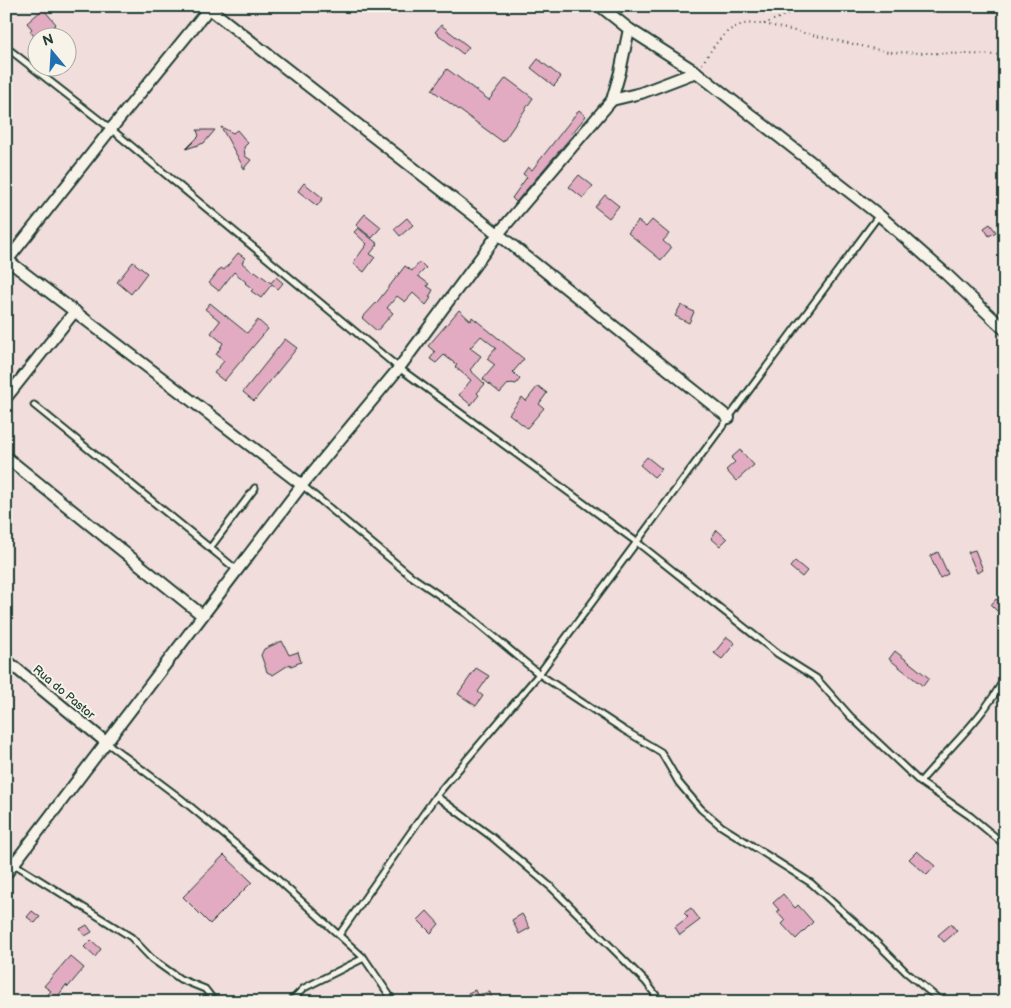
<svg xmlns="http://www.w3.org/2000/svg" width="1011" height="1008" font-family="'Balsamiq Sans',sans-serif">
	<style>
		.building { fill: #e2abc1; stroke: #1f3d34 }
		.lines { fill: none; stroke-linecap: round; stroke-linejoin: round }
		.service-casing { stroke: #1f3d34; stroke-width: 9 }
		.minor-casing { stroke: #1f3d34; stroke-width: 14 }
		.path { stroke: #1f3d34; stroke-width: 2; stroke-dasharray: 1 4; stroke-linecap: butt }
		.service { stroke: #f7f3e8; stroke-width: 5 }
		.minor { stroke: #f7f3e8; stroke-width: 10 }
		.labels { text-anchor: middle; stroke-width: 4; stroke-linejoin: round; paint-order: stroke }
		.street-label { font-size: 12px; fill: #1f3d34; stroke: #f7f3e8 }
	</style>
	<rect width="100%" height="100%" fill="#f1dddc"/>
	<filter id="ink" filterUnits="userSpaceOnUse"><feTurbulence type="fractalNoise" baseFrequency=".02" numOctaves="2"/><feDisplacementMap in="SourceGraphic" scale="10" xChannelSelector="R" yChannelSelector="G"/><feConvolveMatrix kernelMatrix="1 2 1 2 8 2 1 2 1" color-interpolation-filters="sRGB"/></filter>
	<g filter="url(#ink)">
		<!-- building -->
		<g class="building">
			<path d="M43,9l13,15 -16,14h-2l-1,2 -7,-9 2,-2 -5,-6z"/>
			<path d="M441,25l28,22 -6,7 -28,-22z"/>
			<path d="M538,59l23,18 -7,9 -23,-18z"/>
			<path d="M447,69l42,31 17,-22 27,20 -30,44 -71,-52z"/>
			<path d="M579,110l7,6 -16,20 1,1 -1,1 -54,64 -4,-4 15,-21 -4,-3 5,-7 4,3z"/>
			<path d="M221,127l12,6 4,-3 11,13 -4,4 1,9 6,4 -6,7v3z"/>
			<path d="M197,130h18l-11,13 -18,6 13,-13z"/>
			<path d="M579,175l14,11 -10,12 -14,-11z"/>
			<path d="M304,183l19,15 -6,8 -19,-15z"/>
			<path d="M605,195l14,11 -10,12 -14,-11z"/>
			<path d="M365,214l16,13 -9,11 -16,-13z"/>
			<path d="M407,218l6,7 -13,11 -6,-7z"/>
			<path d="M652,220l17,14 -6,7 8,7 -10,12 -33,-27 10,-12 8,6z"/>
			<path d="M990,224l6,8 -7,4 -5,-8z"/>
			<path d="M358,228l20,16 -8,10 5,3 -11,15 -11,-9 14,-19 -13,-12z"/>
			<path d="M238,253l7,5 -3,5 12,10 1,-2 16,12 5,-6 7,6 -5,6 -6,-5 -11,14 -10,-7 2,-2 -8,-6 1,-1 -12,-10 -15,19 -10,-8 12,-15 3,2z"/>
			<path d="M133,262l14,11 -16,21 -14,-12z"/>
			<path d="M420,262l6,6 -8,8 11,8 -2,2 6,4 -4,7 2,1 -5,7 -13,-12 -8,9 -8,-6 -10,12 6,5 -16,18 -15,-13 16,-17 27,-35 7,5z"/>
			<path d="M210,303l37,30 11,-13 10,9 -44,52 -10,-8 10,-12 -8,-6 7,-12 -12,-10 9,-12 -15,-12z"/>
			<path d="M681,305l13,7 -5,11 -14,-7z"/>
			<path d="M459,310l12,11 1,-4 52,42 -11,13 7,7 -4,5 -5,-1 -2,2 -1,-1 -8,9 -17,-14 12,-14 -8,-6 9,-11 -15,-12 -11,12 11,8 -11,14 15,14 -8,9 2,2 -8,10 -12,-10 12,-15 -16,-13 2,-2 -13,-10 -8,8 -6,-4 5,-7 -7,-6z"/>
			<path d="M285,339l12,9 -43,53 -11,-9z"/>
			<path d="M538,386l9,7 -8,11 5,4 -17,20 -18,-14 13,-17 4,4z"/>
			<path d="M740,450l14,15 -18,16 -10,-11 9,-8 -4,-4z"/>
			<path d="M647,457l15,12 -8,8 -14,-12z"/>
			<path d="M717,530l10,9 -7,7 -9,-8z"/>
			<path d="M975,550l8,20 -6,3 -9,-21z"/>
			<path d="M938,552l10,22 -8,4 -10,-22z"/>
			<path d="M795,561l12,10 -5,6 -12,-10z"/>
			<path d="M996,599l7,6 -6,6 -6,-6z"/>
			<path d="M727,637l8,6 -13,16 -8,-6z"/>
			<path d="M282,641l7,14 9,-3 3,10 -10,4 -1,-2 -17,11 -6,-3 -6,-17 3,-6z"/>
			<path d="M895,651l34,27 -6,8 -34,-27z"/>
			<path d="M476,668l13,8 -11,16 5,4 -7,10 -18,-12z"/>
			<path d="M917,851l18,15 -8,9 -18,-16z"/>
			<path d="M224,855l28,27 -42,42 -27,-27z"/>
			<path d="M783,894l12,14 3,-3 15,17 -17,17 -14,-15 3,-3 -8,-9 2,-2 -6,-7z"/>
			<path d="M691,908l9,12 -20,15 -5,-8 13,-10 -4,-4z"/>
			<path d="M32,911l8,6 -5,6 -8,-6z"/>
			<path d="M427,911l12,13 -8,9 -13,-13z"/>
			<path d="M522,914l8,14 -11,6 -7,-14z"/>
			<path d="M951,924l6,7 -13,11 -6,-7z"/>
			<path d="M87,925l5,7 -7,4 -5,-7z"/>
			<path d="M91,940l10,9 -6,8 -11,-10z"/>
			<path d="M70,956l14,12 -16,19 -2,-2 -12,17h-13l10,-11 -7,-5z"/>
			<path d="M475,990l2,5 13,-3 2,7 -10,3h-19v-3l7,-2 -2,-4z"/>
		</g>
		<g class="lines">
			<!-- service casing -->
			<g class="service-casing">
				<g id="service">
					<path d="M6,47l105,82 288,239 239,175 140,111 38,24 34,38 70,66 50,34 35,29"/>
					<path d="M34,405l203,165"/>
					<path d="M302,485l109,91 56,38 72,60 85,56 37,22 18,31 22,26 20,17 90,57 59,53 36,36 36,30"/>
					<path d="M210,548l45,-60"/>
					<path d="M107,743l73,55 94,78 90,82 30,44"/>
					<path d="M920,782c29,-34 64,-65 85,-105"/>
					<path d="M14,864l117,73 21,22 28,20 25,10 10,13"/>
					<path d="M339,935l97,-139"/>
					<path d="M290,1002l14,-14 60,-30"/>
					<path d="M661,1002l-15,-20 -94,-94 -60,-51 -56,-41 103,-122 340,-459"/>
				</g>
			</g>
			<!-- minor casing -->
			<g class="minor-casing">
				<g id="minor">
					<path d="M206,6l292,228 231,184"/>
					<path d="M600,6l29,23 67,43 183,143 67,59 59,56"/>
					<path d="M612,100l29,-7 55,-21"/>
					<path d="M6,259l296,226"/>
					<path d="M6,262l105,-133 100,-123"/>
					<path d="M6,398l69,-87"/>
					<path d="M6,457l196,158"/>
					<path d="M6,660l101,83"/>
					<path d="M6,874l296,-389 97,-117 99,-134 114,-134 8,-28 9,-43"/>
				</g>
			</g>
			<!-- path -->
			<g class="path">
				<path d="M764,24l43,-18"/>
				<path d="M702,64c10,-15 22,-36 42,-40 6,-1 14,0 20,0l124,28 117,3"/>
			</g>
			<!-- service -->
			<use href="#service" class="service"/>
			<!-- minor -->
			<use href="#minor" class="minor"/>
		</g>
	</g>
	<g class="labels">
		<!-- street labels -->
		<g class="street-label">
			<text transform="translate(64 692) rotate(40)" y="4">Rua do Pastor</text>
		</g>
	</g>
	<!-- margin -->
	<rect width="1011" height="1008" fill="none" stroke="#f7f3e8" stroke-width="25"/>
	<rect x="12" y="12" width="986" height="983" fill="none" stroke="#1f3d34" stroke-width="2" filter="url(#ink)"/>
	<!-- north arrow -->
	<g transform="translate(52 52) rotate(342)"><circle r="24" fill="#f7f3e8" stroke="#a1aaa0"/>
	<path d="M0-4L9 19L0 12L-9 19Z" fill="#1f6fb2"/>
	<text y="-8" font-size="14" font-weight="bold" text-anchor="middle" fill="#1f3d34">N</text>
	</g>
</svg>
